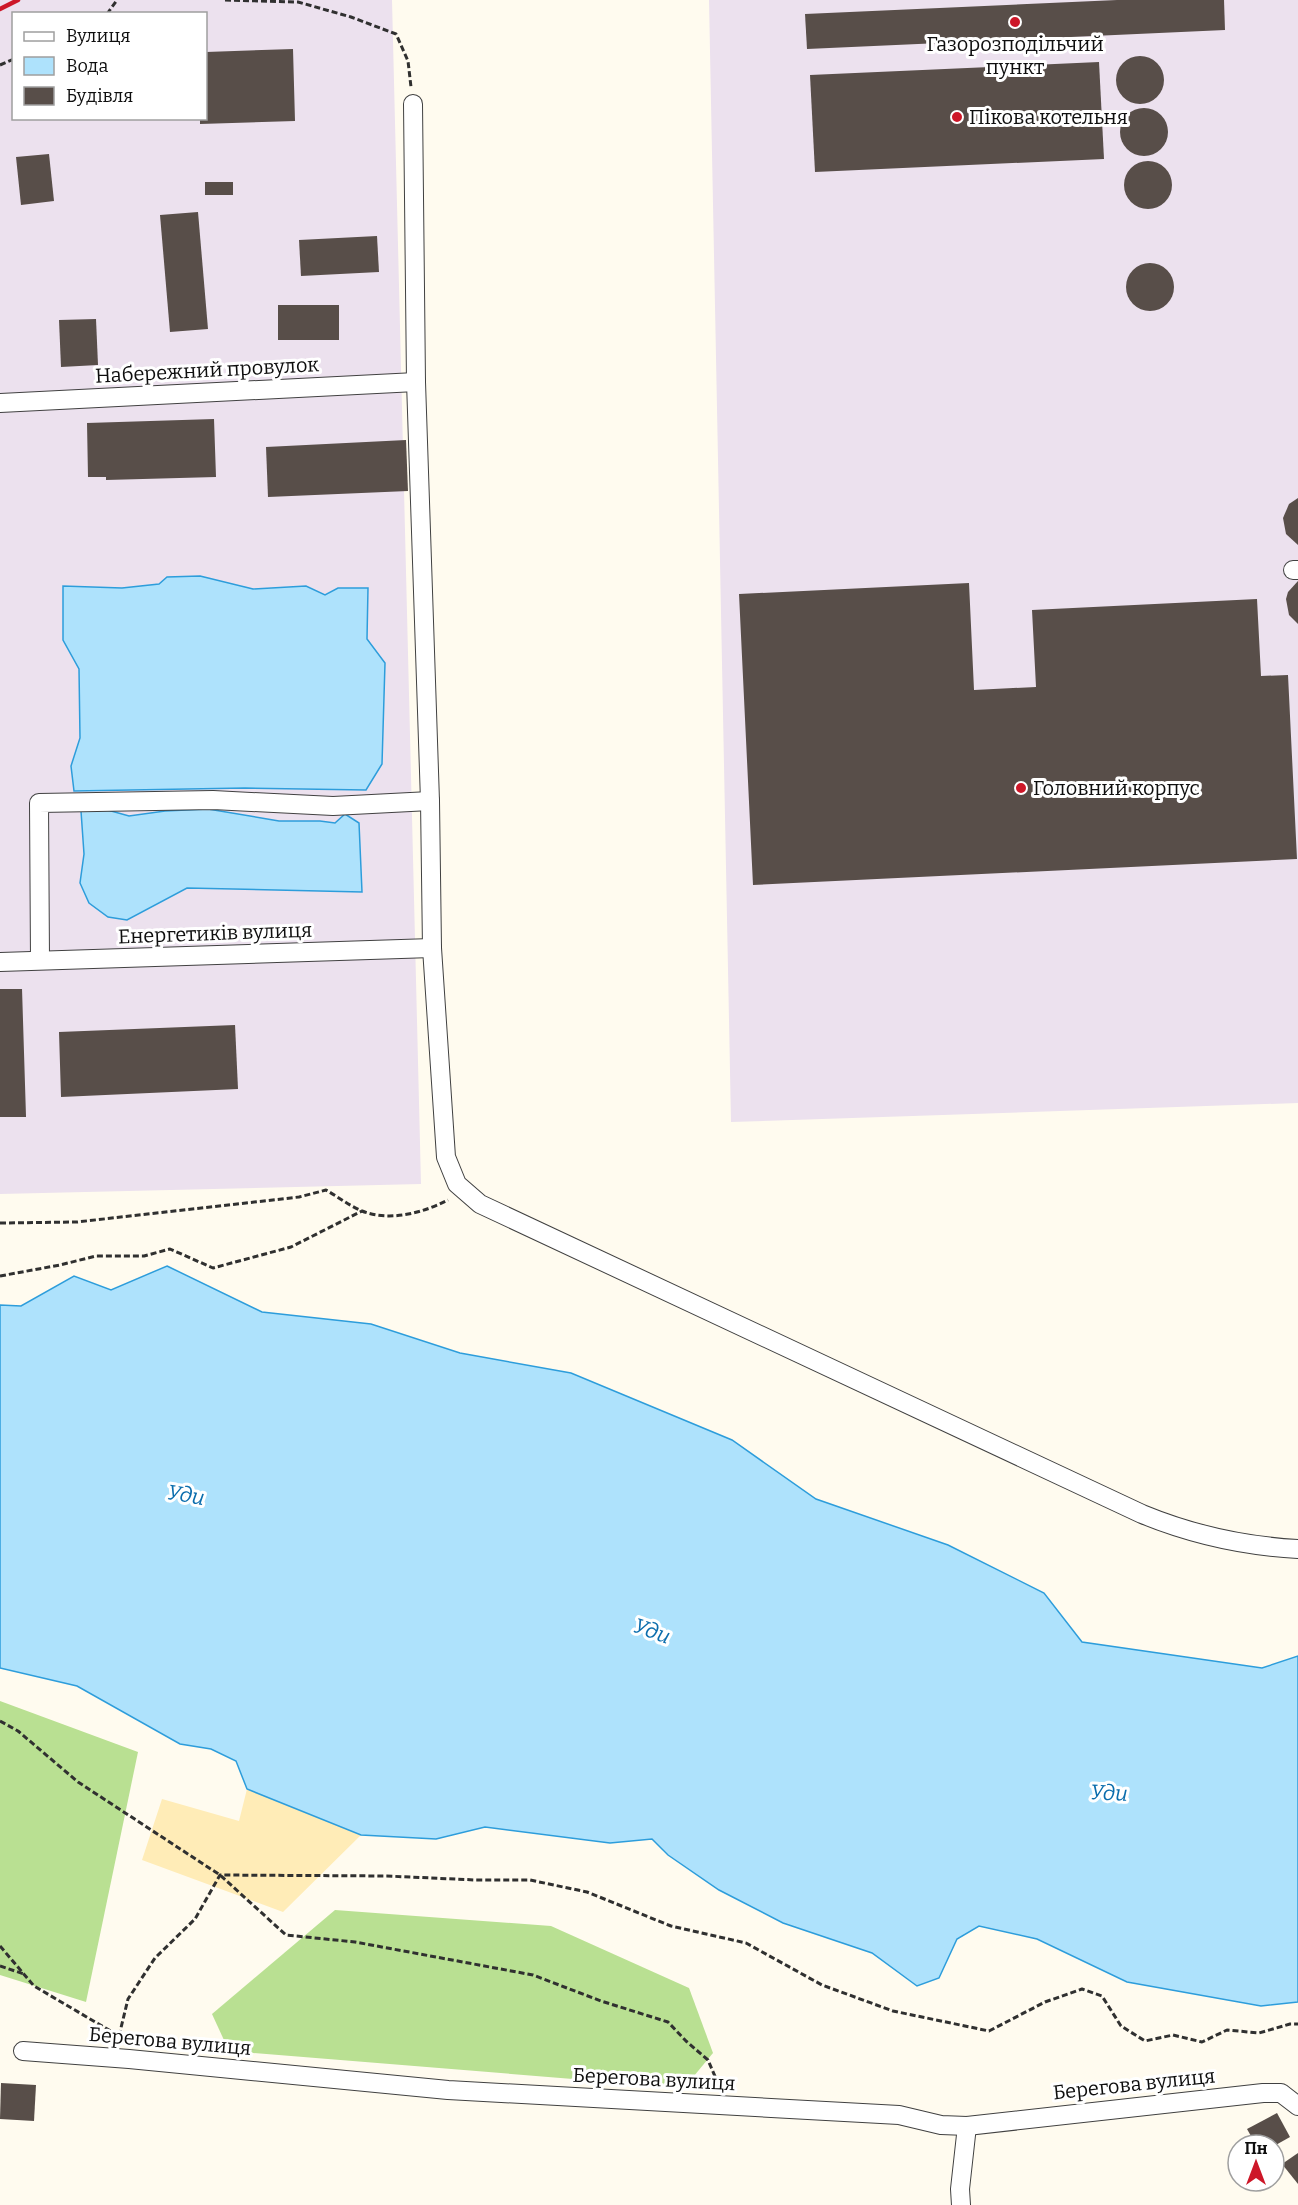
<svg xmlns="http://www.w3.org/2000/svg" width="1298" height="2205" font-family="Bitter,serif">
	<style>
		.industrial { fill: #ece1ee; fill-rule: evenodd }
		.forest { fill: #b9e092 }
		.sand { fill: #ffecb7 }
		.water { fill: #aee2fc; stroke: #2d9ddb; stroke-width: 1.5 }
		.building { fill: #584e49 }
		.lines { fill: none; stroke-linecap: round; stroke-linejoin: round }
		.minor-casing { stroke: #414141; stroke-width: 20 }
		.path { stroke: #303030; stroke-width: 3; stroke-dasharray: 6 3; stroke-linecap: butt }
		.minor { stroke: #fff; stroke-width: 18 }
		.rail { stroke: #cd1728; stroke-width: 4.5 }
		.poi-dot { fill: #cd1728; stroke: #fff; stroke-width: 2 }
		.labels { text-anchor: middle; stroke-width: 6; stroke-linejoin: round; paint-order: stroke }
		.poi-label { font-size: 20px; fill: #0e0e0e; stroke: #fff; text-anchor: start }
		.street-label { font-size: 20px; fill: #0e0e0e; stroke: #fff }
		.water-label { font-size: 21px; font-style: italic; fill: #0a6dad; stroke: #fff }
	</style>
	<rect width="100%" height="100%" fill="#fffbef"/>
	<!-- industrial -->
	<g class="industrial">
		<path d="M0,0h392l29,1184 -421,10zM14,14h192v104h-192z"/>
		<path d="M709,0h589v1103l-567,19z"/>
	</g>
	<!-- forest -->
	<g class="forest">
		<path d="M0,1701l138,51 -52,250 -86,-27z"/>
		<path d="M335,1910l216,16 138,62 24,65 -29,35 -455,-37 -17,-37z"/>
	</g>
	<!-- sand -->
	<path class="sand" d="M247,1789l114,46 -78,77 -141,-52 20,-61 77,22z"/>
	<!-- water -->
	<g class="water">
		<path d="M200,576l53,13 53,-3 19,9 13,-7h30l-1,51 18,24 -3,101 -16,26 -121,-2 -171,3 -3,-25 9,-28 -1,-69 -16,-29v-54l59,2 37,-4 8,-7z"/>
		<path d="M104,809l25,7 36,-5 43,-2 71,12h41l15,2 10,-9 14,9 3,69 -175,-4 -60,32 -19,-3 -19,-14 -9,-20 4,-29 -3,-43z"/>
		<path d="M167,1266l95,46 109,12 89,29 111,20 161,67 84,59 132,46 96,48 38,49 180,26 36,-12v346l-37,4 -134,-24 -90,-43 -58,-13 -22,13 -18,39 -22,8 -45,-33 -89,-30 -64,-33 -51,-35 -16,-16 -42,4 -125,-16 -49,12 -75,-4 -114,-46 -11,-28 -25,-12 -31,-5 -103,-58 -77,-18v-363l21,1 53,-30 37,14z"/>
	</g>
	<!-- building -->
	<g class="building">
		<path d="M1117,0h107l1,30 -418,19 -2,-35z"/>
		<path d="M293,49l2,72 -95,3v-6h6v-66z"/>
		<circle cx="1140" cy="80" r="24"/>
		<path d="M1099,62l5,97 -289,13 -5,-97z"/>
		<circle cx="1144" cy="132" r="24"/>
		<path d="M49,154l5,47 -33,4 -5,-48z"/>
		<circle cx="1148" cy="185" r="24"/>
		<rect x="205" y="182" width="28" height="13"/>
		<path d="M198,212l10,117 -38,3 -10,-117z"/>
		<path d="M377,236l2,36 -78,4 -2,-36z"/>
		<circle cx="1150" cy="287" r="24"/>
		<rect x="278" y="305" width="61" height="35"/>
		<path d="M96,319l2,46 -37,2 -2,-47z"/>
		<path d="M214,419l2,58 -110,3v-3h-18l-1,-54z"/>
		<path d="M406,440l2,51 -140,6 -2,-50z"/>
		<path d="M1298,498v47l-12,-11 -3,-16 6,-14z"/>
		<path d="M1298,581v43l-9,-9 -3,-16 2,-7z"/>
		<path d="M969,583l5,107 62,-3 -4,-77 225,-11 4,77 27,-1 9,184 -544,26 -14,-291z"/>
		<path d="M0,989h22l4,128h-26z"/>
		<path d="M235,1025l3,64 -177,8 -2,-65z"/>
		<path d="M1,2083l35,2 -2,36 -34,-2z"/>
		<path d="M1277,2113l13,24 -16,9 -18,-1 -9,-16z"/>
		<path d="M1298,2153v31l-16,-20z"/>
	</g>
	<g class="lines">
		<!-- minor casing -->
		<g class="minor-casing">
			<g id="minor">
				<path d="M413,104l3,278 14,419 2,147 14,209 11,27 23,20 662,310c51,21 101,32 156,35"/>
				<path d="M0,403l416,-21"/>
				<path d="M1293,570h5"/>
				<path d="M40,960l-1,-157 174,-3 120,6 97,-5"/>
				<path d="M0,962l432,-14"/>
				<path d="M23,2051l106,8 319,31 451,25 42,10 26,1 296,-33h18l17,13"/>
				<path d="M961,2205l-1,-16 7,-63"/>
			</g>
		</g>
		<!-- path -->
		<g class="path">
			<path d="M225,0l73,2 53,15 45,17 12,27 3,26"/>
			<path d="M107,14l10,-14"/>
			<path d="M0,65l14,-6"/>
			<path d="M0,1223l77,-1 222,-25 27,-7c12,7 24,16 36,21 27,11 61,2 86,-11"/>
			<path d="M0,1276l60,-11 36,-9h48l26,-7 43,19 78,-21 71,-36"/>
			<path d="M0,1721l18,10 60,51 142,93 66,60 69,7 178,33 68,26 67,21 18,19 22,19 12,28"/>
			<path d="M0,1946l34,40 85,50 3,6"/>
			<path d="M0,1966l24,8"/>
			<path d="M119,2036l9,-37 27,-41 40,-39 25,-44 167,1 89,4h54l57,12 84,34 75,17 76,42 71,26 96,20 56,-29 37,-13 20,7 19,30 24,15 28,-6 29,7 25,-12 32,3 31,-9h8"/>
		</g>
		<!-- minor -->
		<use href="#minor" class="minor"/>
		<!-- rail -->
		<path class="rail" d="M0,9l18,-9"/>
	</g>
	<!-- markers -->
	<g class="poi-dot">
		<circle cx="1015" cy="22" r="6"/>
		<circle cx="957" cy="117" r="6"/>
		<circle cx="1021" cy="788" r="6"/>
	</g>
	<g class="labels">
		<!-- poi labels -->
		<g class="poi-label">
			<text x="1015" y="51" text-anchor="middle">Газорозподільчий<tspan x="1015" dy="23">пункт</tspan></text>
			<text x="969" y="124">Пікова котельня</text>
			<text x="1033" y="795">Головний корпус</text>
		</g>
		<!-- street labels -->
		<g class="street-label">
			<text transform="translate(207 370) rotate(-3)" y="7">Набережний провулок</text>
			<text transform="translate(215 933) rotate(-2)" y="7">Енергетиків вулиця</text>
			<text transform="translate(170 2041) rotate(5)" y="7">Берегова вулиця</text>
			<text transform="translate(654 2079) rotate(3)" y="7">Берегова вулиця</text>
			<text transform="translate(1134 2084) rotate(-6)" y="7">Берегова вулиця</text>
		</g>
		<!-- water labels -->
		<g class="water-label">
			<text transform="translate(186 1495) rotate(10)" y="7">Уди</text>
			<text transform="translate(652 1631) rotate(20)" y="7">Уди</text>
			<text transform="translate(1109 1793) rotate(3)" y="7">Уди</text>
		</g>
	</g>
	<!-- legend -->
	<rect x="12" y="12" width="195" height="108" fill="#ffffff" stroke="#9f9f9f" stroke-width="1.5"/>
	<rect x="24" y="32" width="30" height="9" fill="#ffffff" stroke="#9f9f9f" stroke-width="1.5"/>
	<text x="66" y="42" font-size="18" fill="#0e0e0e">Вулиця</text>
	<rect x="24" y="57" width="30" height="18" fill="#aee2fc" stroke="#9f9f9f" stroke-width="1.5"/>
	<text x="66" y="72" font-size="18" fill="#0e0e0e">Вода</text>
	<rect x="24" y="87" width="30" height="18" fill="#584e49" stroke="#9f9f9f" stroke-width="1.5"/>
	<text x="66" y="102" font-size="18" fill="#0e0e0e">Будівля</text>
	<!-- north arrow -->
	<g transform="translate(1256 2163)"><circle r="28" fill="#ffffff" stroke="#9f9f9f" stroke-width="1.5"/>
	<path d="M0-4.5L10 22L0 15L-10 22Z" fill="#cd1728"/>
	<text y="-9" font-size="16" font-weight="bold" text-anchor="middle" fill="#0e0e0e">Пн</text>
	</g>
</svg>
